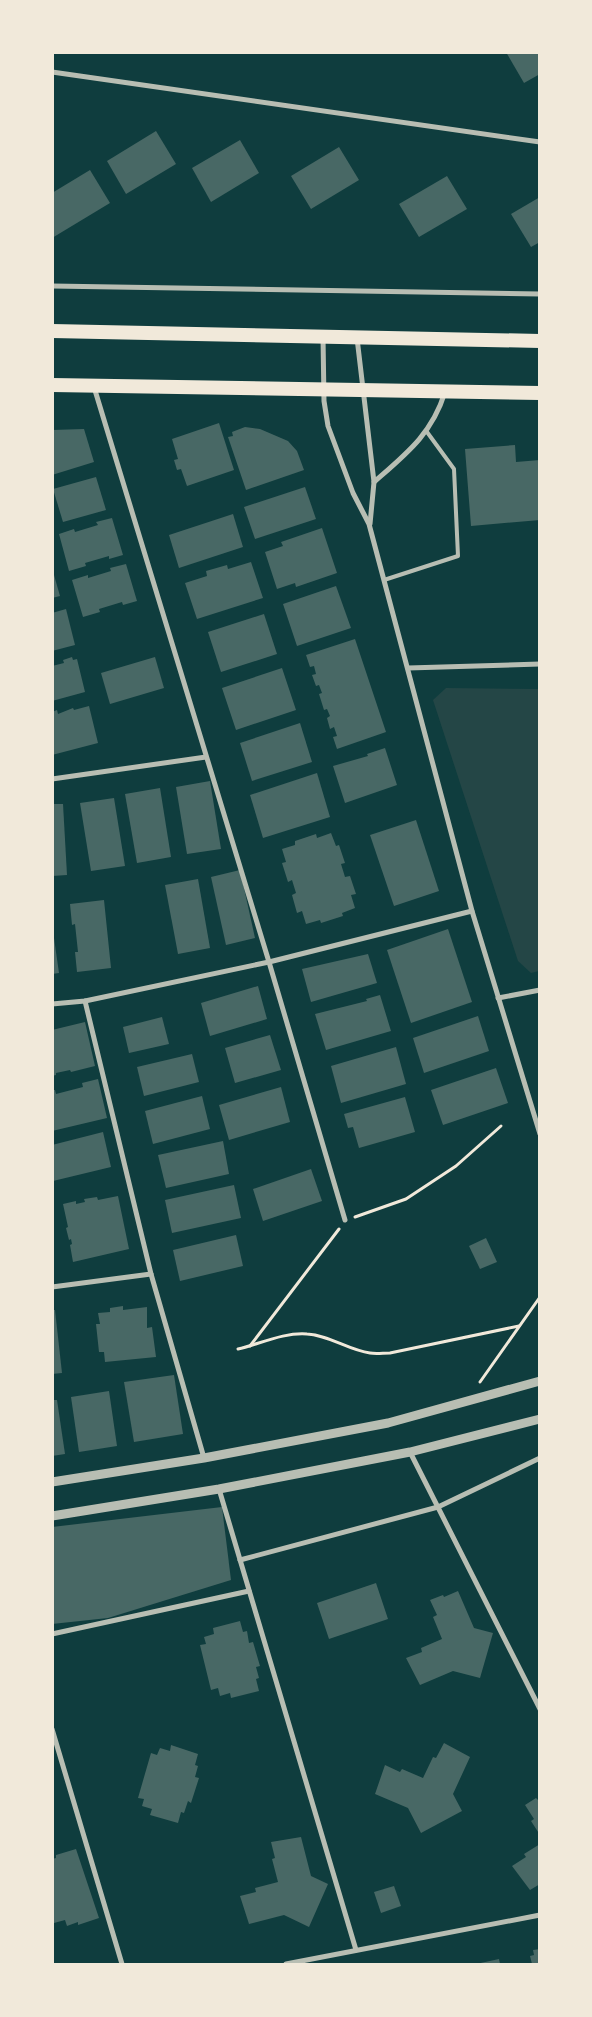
<svg xmlns="http://www.w3.org/2000/svg" width="592" height="2017" font-family="'Source Sans 3',sans-serif">
	<style>
		.green { fill: #244646 }
		.building { fill: #486865 }
		.lines { fill: none; stroke-linecap: round; stroke-linejoin: round }
		.path { stroke: #f1e9da; stroke-width: 3 }
		.service { stroke: #b8beb3; stroke-width: 4 }
		.minor { stroke: #b8beb3; stroke-width: 5 }
		.tertiary { stroke: #b8beb3; stroke-width: 9 }
		.trunk { stroke: #f1e9da; stroke-width: 14 }
	</style>
	<rect width="100%" height="100%" fill="#0f3d3e"/>
	<!-- green -->
	<path class="green" d="M446,688l93,1v282l-8,2 -13,-12 -85,-261z"/>
	<!-- building -->
	<g class="building">
		<path d="M506,52h34v22l-16,9z"/>
		<path d="M156,131l20,33 -50,30 -19,-33z"/>
		<path d="M240,140l19,33 -48,29 -19,-34z"/>
		<path d="M339,147l20,33 -48,29 -20,-33z"/>
		<path d="M90,170l20,33 -58,35v-45z"/>
		<path d="M447,176l20,33 -48,28 -20,-33z"/>
		<path d="M540,197v45l-9,5 -20,-33z"/>
		<path d="M219,423l15,47 -47,16 -6,-17 -4,1 -3,-10 4,-1 -6,-20z"/>
		<path d="M245,427l15,2 28,12 9,10 7,19 -58,20 -18,-53 5,-1 -1,-4z"/>
		<path d="M84,429l10,33 -42,13v-45z"/>
		<path d="M515,445l1,17 24,-2v60l-69,6 -6,-77z"/>
		<path d="M96,477l10,33 -43,12 -10,-33z"/>
		<path d="M305,487l11,32 -61,20 -11,-32z"/>
		<path d="M233,514l10,33 -64,21 -10,-33z"/>
		<path d="M112,518l11,37 -14,4v-3l-24,7 1,3 -17,5 -10,-37 15,-5 1,3 23,-7 -2,-3z"/>
		<path d="M322,528l15,45 -41,14 -1,-4 -18,6 -12,-37 18,-6 -2,-4z"/>
		<path d="M251,562l12,36 -66,21 -12,-36 22,-7 -1,-5 21,-6 1,4z"/>
		<path d="M126,564l11,37 -14,4 -1,-3 -23,7 1,3 -17,5 -11,-37 16,-5v3l23,-7 -1,-3z"/>
		<path d="M52,568l8,28 -8,2z"/>
		<path d="M336,586l15,42 -54,18 -14,-42z"/>
		<path d="M66,609l9,36 -23,6v-38z"/>
		<path d="M264,614l13,40 -56,18 -13,-40z"/>
		<path d="M355,639l31,93 -49,17 -4,-12 4,-1 -3,-9 -4,2 -3,-11 3,-2 -3,-7 -3,1 -5,-16 3,-1 -3,-8 -3,1 -4,-11 4,-1 -2,-8 -4,1 -4,-12z"/>
		<path d="M72,657l1,3 4,-1 8,33 -33,9v-35l12,-3 -1,-3z"/>
		<path d="M155,657l9,31 -54,16 -9,-31z"/>
		<path d="M282,668l14,42 -60,20 -14,-42z"/>
		<path d="M89,706l9,37 -46,12v-43l5,-2 1,4 15,-6 1,2z"/>
		<path d="M300,723l12,39 -60,19 -12,-38z"/>
		<path d="M385,748l12,37 -52,18 -12,-37 35,-10 -1,-2z"/>
		<path d="M317,773l13,44 -67,21 -13,-43z"/>
		<path d="M210,781l11,68 -34,5 -11,-67z"/>
		<path d="M160,788l11,69 -34,6 -12,-69z"/>
		<path d="M114,798l11,68 -34,5 -11,-68z"/>
		<path d="M52,804h11l4,71 -15,1z"/>
		<path d="M416,820l23,71 -45,15 -24,-71z"/>
		<path d="M331,833l5,13 3,-1 6,18 -4,1 4,13 5,-1 6,18 -5,1 4,13 -13,5 1,3 -22,7 -1,-3 -14,4 -4,-13 -5,2 -5,-18 4,-2 -4,-13 -4,2 -6,-19 4,-1 -4,-13 13,-4v-4l21,-7 1,4z"/>
		<path d="M240,870l15,68 -29,7 -15,-68z"/>
		<path d="M198,879l12,69 -32,6 -13,-69z"/>
		<path d="M104,900l7,68 -34,4 -2,-20h3l-3,-28 -3,1 -2,-21z"/>
		<path d="M52,924l7,49 -7,1z"/>
		<path d="M448,929l24,73 -61,21 -24,-73z"/>
		<path d="M368,954l9,29 -66,19 -9,-33z"/>
		<path d="M258,986l9,33 -57,17 -9,-33z"/>
		<path d="M380,995l11,36 -65,19 -11,-36 52,-13 -1,-2z"/>
		<path d="M478,1016l11,35 -65,22 -11,-35z"/>
		<path d="M162,1017l7,27 -40,9 -6,-26z"/>
		<path d="M85,1022l10,44 -24,6 -1,-2 -14,3v2l-4,1v-46z"/>
		<path d="M270,1035l11,35 -46,13 -10,-35z"/>
		<path d="M396,1047l10,37 -65,19 -10,-37z"/>
		<path d="M192,1054l7,28 -55,14 -7,-29z"/>
		<path d="M496,1068l12,35 -65,22 -12,-35z"/>
		<path d="M98,1079l9,39 -55,13v-41h3l1,4 27,-7 -1,-4z"/>
		<path d="M281,1087l9,35 -61,18 -10,-35z"/>
		<path d="M202,1096l8,33 -57,15 -8,-33z"/>
		<path d="M405,1097l10,35 -56,16 -6,-21 -5,1 -4,-14z"/>
		<path d="M103,1132l8,35 -58,14 -1,-36z"/>
		<path d="M223,1141l6,33 -63,14 -8,-33z"/>
		<path d="M311,1169l11,32 -59,20 -10,-32z"/>
		<path d="M234,1185l7,33 -69,15 -7,-33z"/>
		<path d="M118,1196l11,53 -56,13 -3,-17 2,-1 -1,-5 -2,1 -3,-12 2,-1 -5,-23 13,-3v3l9,-2 -1,-3 13,-2 1,3z"/>
		<path d="M236,1235l7,31 -63,15 -7,-31z"/>
		<path d="M486,1238l11,24 -17,7 -11,-23z"/>
		<path d="M123,1306v4l24,-3v21l5,-1 4,30 -51,5 -1,-10h-5l-3,-28h4l-2,-11 12,-1v-4z"/>
		<path d="M52,1310h3l7,63 -10,1z"/>
		<path d="M174,1375l9,59 -49,8 -10,-60z"/>
		<path d="M109,1391l8,55 -38,6 -8,-55z"/>
		<path d="M52,1400h5l8,54 -13,2z"/>
		<path d="M222,1507l9,73 -123,38 -56,6v-97z"/>
		<path d="M376,1583l12,36 -59,20 -12,-36z"/>
		<path d="M458,1591l16,37 19,5 -13,45 -27,-7 -33,14 -14,-27 16,-6 -1,-4 21,-9 -9,-22 4,-2 -7,-15 13,-5 1,2z"/>
		<path d="M240,1621l3,11 4,-1 2,12 4,-1 7,24 -4,1 3,11 -3,1 3,12 -28,7 -1,-5 -10,3 -2,-8 -7,2 -11,-45 6,-1 -2,-7 10,-3 -1,-6z"/>
		<path d="M444,1743l26,14 -17,37 9,17 -41,22 -13,-25 -33,-14 10,-29 15,7 2,-3 21,9 10,-21 3,1z"/>
		<path d="M171,1745l27,9 -3,11 3,1 -3,11 4,1 -8,25 -3,-2 -4,12 -3,-1 -3,11 -28,-8 2,-6 -10,-3 2,-7 -6,-1 13,-45 6,2 3,-7 10,3z"/>
		<path d="M536,1798l2,2 2,-1v36l-9,-14 3,-2 -9,-14z"/>
		<path d="M301,1837l10,39 17,8 -19,43 -25,-12 -35,9 -9,-28 16,-4 -1,-4 23,-6 -6,-23 3,-1 -4,-16z"/>
		<path d="M540,1844v40l-10,6 -18,-24 14,-9 -2,-3z"/>
		<path d="M76,1849l23,69 -21,7v-3l-11,4 -2,-6 -11,3 -2,-64 4,-1v-3z"/>
		<path d="M394,1886l7,20 -20,7 -7,-21z"/>
		<path d="M540,1949v15h-8l-2,-8 4,-1 -1,-5z"/>
		<path d="M499,1959l1,5h-24z"/>
	</g>
	<g class="lines">
		<!-- path -->
		<g class="path">
			<path d="M355,1217l51,-18 50,-33 45,-40"/>
			<path d="M250,1346l89,-117"/>
			<path d="M238,1349c21,-5 47,-17 69,-15 22,1 41,16 63,19 6,1 13,0 20,0l129,-27"/>
			<path d="M480,1382l60,-85"/>
		</g>
		<!-- service -->
		<path class="service" d="M384,580l74,-24 -4,-87 -27,-37"/>
		<!-- minor -->
		<g class="minor">
			<path d="M52,72l488,70"/>
			<path d="M52,286l488,8"/>
			<path d="M323,337l1,64 4,25 25,67 16,31 103,387 68,223"/>
			<path d="M357,338l17,144 -4,42"/>
			<path d="M94,387l175,575 76,258"/>
			<path d="M374,482c32,-28 58,-48 71,-90"/>
			<path d="M408,668l132,-4"/>
			<path d="M52,779l154,-22"/>
			<path d="M498,998l42,-8"/>
			<path d="M85,1001l66,273 53,184"/>
			<path d="M52,1004l33,-3 184,-39 203,-51"/>
			<path d="M52,1287l99,-13"/>
			<path d="M410,1452l130,257"/>
			<path d="M219,1489l137,461"/>
			<path d="M240,1560l198,-53 102,-49"/>
			<path d="M52,1634l197,-43"/>
			<path d="M52,1729l70,235"/>
			<path d="M286,1964l254,-49"/>
		</g>
		<!-- tertiary -->
		<g class="tertiary">
			<path d="M52,1482l152,-24 184,-35 152,-42"/>
			<path d="M52,1516l167,-27 191,-37 130,-33"/>
		</g>
		<!-- trunk -->
		<g class="trunk">
			<path d="M52,331l488,10"/>
			<path d="M52,385l488,8"/>
		</g>
	</g>
	<!-- border -->
	<rect width="592" height="2017" fill="none" stroke="#f1e9da" stroke-width="108"/>
</svg>
